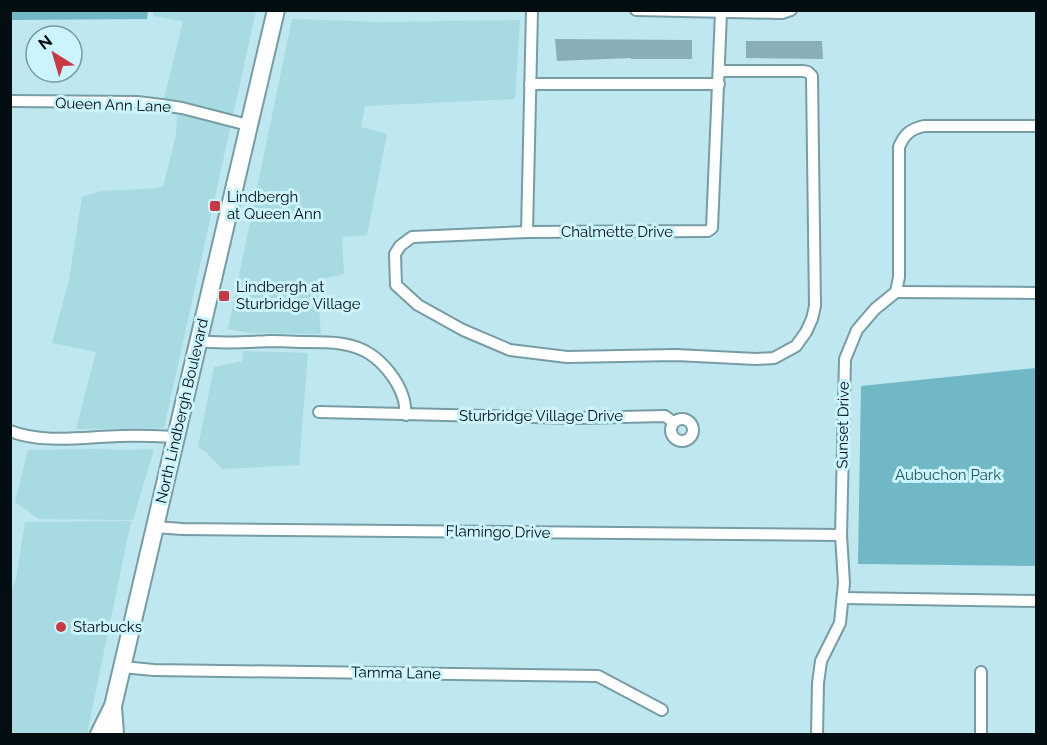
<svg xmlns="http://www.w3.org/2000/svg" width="1047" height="745" font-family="Raleway,sans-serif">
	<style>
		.built { fill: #a8dae2 }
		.green { fill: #70b8c6 }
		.building { fill: #88afb6 }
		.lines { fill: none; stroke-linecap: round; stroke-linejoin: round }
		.minor-casing { stroke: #769da4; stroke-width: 14 }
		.primary-casing { stroke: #769da4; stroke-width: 20 }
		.minor { stroke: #fff; stroke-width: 10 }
		.primary { stroke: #fff; stroke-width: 16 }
		.poi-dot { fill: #c93943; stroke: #cbf4fc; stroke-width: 2 }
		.labels { text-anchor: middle; stroke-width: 6; stroke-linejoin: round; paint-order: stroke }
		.street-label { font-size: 15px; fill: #020e11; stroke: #cbf4fc }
		.poi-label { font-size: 15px; fill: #020e11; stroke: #cbf4fc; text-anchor: start }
		.park-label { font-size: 15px; fill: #1d565f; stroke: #cbf4fc }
	</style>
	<rect width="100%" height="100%" fill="#bee7ef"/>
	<!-- built -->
	<g class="built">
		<path d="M154,11h102l-92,417 -88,1 20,-77 -44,-9 17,-63 13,-83 18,-6 47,-2 16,-2 13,-52 1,-22 -13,-14 19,-78 -30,-5z"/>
		<path d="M292,19l87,3 141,-2 -5,79 -150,7 -4,21 26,7 -20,101 -25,2 2,37 -27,6 4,54 -72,-1 -21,-4z"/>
		<path d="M243,351l65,2 -9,112 -77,4 -16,-17 -8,-5 16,-80 28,-6z"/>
		<path d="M96,449l32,1 26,-1 -21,71 -94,-1 -24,-17 13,-52z"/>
		<path d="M131,521l-44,213h-76v-143l5,-12 9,-57z"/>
	</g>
	<!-- green -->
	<g class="green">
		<path d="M10,11l1,-1 137,1 -1,8 -136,1z"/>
		<path d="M1036,368v198l-178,-2 3,-178z"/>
	</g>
	<!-- building -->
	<g class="building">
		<path d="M555,39l137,1v19h-61v-1l-74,3z"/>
		<path d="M746,41h76l1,18 -77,-1z"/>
	</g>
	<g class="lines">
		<!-- minor casing -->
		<g class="minor-casing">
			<g id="minor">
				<path d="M532,10l-5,222 181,-1 4,-3 9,-215"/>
				<path d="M636,10l146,3 9,-3"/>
				<path d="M530,84h189"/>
				<path d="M10,101l127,1 25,3 20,3 66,17"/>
				<path d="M527,232l-115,5 -12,9 -5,8 1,31 22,20 45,25 47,20 57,7 109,-2 80,4 18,-1 22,-12 10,-14 6,-13 3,-13 -3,-230 -4,-4 -5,-1h-84"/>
				<path d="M896,292l140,1"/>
				<path d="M198,341c24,3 48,1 73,0 12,0 24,1 37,1 20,0 44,0 62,12 14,9 28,27 33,43 2,5 2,12 3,18"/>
				<path d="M319,412l259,6 87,-2 8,6"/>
				<circle cx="682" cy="430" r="11"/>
				<path d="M10,431c32,13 75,6 109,5 19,-1 38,0 57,1"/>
				<path d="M155,527l27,2 659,6"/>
				<path d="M843,598l193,3"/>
				<path d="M122,667l32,3 444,6 64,34"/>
				<path d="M817,734l1,-51 3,-22 19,-38 4,-40 -3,-48 4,-176 12,-29 18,-21 21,-17 3,-15v-130c5,-12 11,-18 25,-21h112"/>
				<path d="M981,734v-62"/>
			</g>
		</g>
		<!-- primary casing -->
		<g class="primary-casing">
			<g id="primary">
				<path d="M113,707l2,27"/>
				<path d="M99,734l14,-28 163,-696"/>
			</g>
		</g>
		<!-- minor -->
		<use href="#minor" class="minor"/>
		<!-- primary -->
		<use href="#primary" class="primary"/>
	</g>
	<!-- markers -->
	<g class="poi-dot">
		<rect x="209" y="200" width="12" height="12" rx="3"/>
		<rect x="218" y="290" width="12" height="12" rx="3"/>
		<circle cx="61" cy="627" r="6"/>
	</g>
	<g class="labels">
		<!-- street labels -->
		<g class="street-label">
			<text transform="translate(113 105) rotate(2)" y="5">Queen Ann Lane</text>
			<text x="617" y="237">Chalmette Drive</text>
			<text transform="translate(182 411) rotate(-77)" y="5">North Lindbergh Boulevard</text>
			<text x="541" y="421">Sturbridge Village Drive</text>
			<text transform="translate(843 425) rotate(-89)" y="5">Sunset Drive</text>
			<text transform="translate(498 532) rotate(1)" y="5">Flamingo Drive</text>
			<text transform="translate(396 673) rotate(1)" y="5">Tamma Lane</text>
		</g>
		<!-- poi labels -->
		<g class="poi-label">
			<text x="227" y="202">Lindbergh<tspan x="227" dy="17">at Queen Ann</tspan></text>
			<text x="236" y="292">Lindbergh at<tspan x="236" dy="17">Sturbridge Village</tspan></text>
			<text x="73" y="632">Starbucks</text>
		</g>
		<!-- park labels -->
		<g class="park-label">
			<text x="948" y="480">Aubuchon Park</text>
		</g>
	</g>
	<!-- border -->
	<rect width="1047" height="745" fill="none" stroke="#020e11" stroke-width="24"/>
	<!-- north arrow -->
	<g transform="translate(54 54) rotate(323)"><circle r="28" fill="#cbf4fc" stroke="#7b989e" stroke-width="1.5"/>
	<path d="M0-4.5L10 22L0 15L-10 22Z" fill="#c93943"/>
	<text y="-9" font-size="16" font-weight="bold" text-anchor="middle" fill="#020e11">N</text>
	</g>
</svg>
